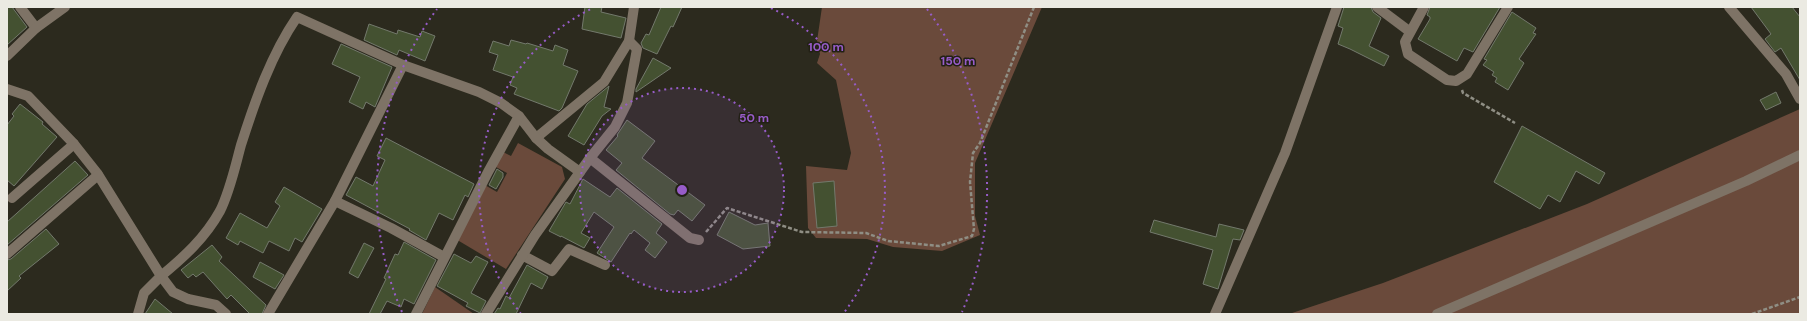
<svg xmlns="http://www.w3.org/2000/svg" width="1807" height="321" font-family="'DM Sans',sans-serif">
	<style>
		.green { fill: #6a4a3b }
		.building { fill: #445131; stroke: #73796c }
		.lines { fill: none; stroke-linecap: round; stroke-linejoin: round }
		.path { stroke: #8f8e84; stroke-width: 2.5; stroke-dasharray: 4 2; stroke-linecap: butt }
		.minor { stroke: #7e7366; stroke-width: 10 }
		.ring { fill: none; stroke: #975cc8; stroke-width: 2; stroke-dasharray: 2 4 }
		.centre { fill: #975cc8; stroke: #222015; stroke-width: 2 }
		.ring-label { font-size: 12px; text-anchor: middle; font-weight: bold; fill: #975cc8; stroke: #222015; stroke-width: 3; stroke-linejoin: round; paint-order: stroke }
	</style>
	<rect width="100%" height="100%" fill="#2c2a1e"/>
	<!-- green -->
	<g class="green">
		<path d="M822,7h220l-67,156v53l5,19 -38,16 -49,-4 -26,-8 -51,-1 -8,-10 -2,-62 41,4 4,-17 -15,-73 -19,-17 3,-9 -3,-13z"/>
		<path d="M1800,109v205h-511l94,-31 204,-79z"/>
		<path d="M518,143l44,24 3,12 -59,90 -52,-31 29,-54 14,8 10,-19 -13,-7 7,-15 10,5z"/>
		<path d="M435,287l39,27h-52z"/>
	</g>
	<!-- building -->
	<g class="building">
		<path d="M7,7h5l15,20 -20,18z"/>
		<path d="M585,7h17l-1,5 25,6 -5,20 -39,-9z"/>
		<path d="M661,7h21l-9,20 -2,-1 -14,28 -14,-6 -2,-5 5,-9 3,1z"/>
		<path d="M1344,7h27l2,5 8,6 -12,28 20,10 -5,10 -34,-17 -12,-5 5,-16 -5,-2z"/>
		<path d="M1430,7h70l-27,45 -9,-4 -7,13 -39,-22 12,-20v-2l-3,-2z"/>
		<path d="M1751,7h41l8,10v63l-19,-32 -6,4 -10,-13 6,-5z"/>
		<path d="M1512,12l24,16 -3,5 3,1 -17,25 5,4 -16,27 -13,-8 2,-4 -5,-3 2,-3 -11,-7 4,-5 -3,-1z"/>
		<path d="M369,24l28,10 1,-4 22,7 2,-6 13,5 -10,25 -26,-11 -2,5 -33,-15z"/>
		<path d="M511,40l15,4 1,-1 26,8 2,-6 13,5 -5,15 15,6 -16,37 -3,3 -45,-17 3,-6 -7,-3 3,-8 -20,-7 5,-15 -9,-3 4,-11 16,5z"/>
		<path d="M341,44l51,23 -17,40 -9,-5 -3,7 -14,-7 11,-25 -28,-13z"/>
		<path d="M653,58l18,10 -35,24v-3z"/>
		<path d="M609,86l-5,21 7,2 -9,7 -18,29 -16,-9 19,-32z"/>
		<path d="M1776,92l5,11 -15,7 -6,-10z"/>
		<path d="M20,104l23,18 -1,2 15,13 -43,49 -7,-6v-55l7,-9 -2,-2z"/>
		<path d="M627,120l28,21 -13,17 63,47 -13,16 -14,-11 -4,5 -4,-1 -54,-44 6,-7 -16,-13 12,-14 -1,-1z"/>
		<path d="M1522,126l83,47 -6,11 -23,-13 -16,31 -12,-7 -8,14 -46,-27z"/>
		<path d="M386,138l88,46 -6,13 -3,-2 -12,25 -14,-7 -13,27 -17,-10 1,-1 -64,-34 10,-18 17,9 12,-26 -8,-4z"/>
		<path d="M75,161l13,14 -81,70v-23z"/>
		<path d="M497,169l6,4v4l-7,12 -7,-4z"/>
		<path d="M583,179l27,18 7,-9 45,36 -6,9 11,9 -12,16 -10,-8 5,-7 -16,-13 -3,4 -1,-1 -19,29 -14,-9 17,-26 -20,-15 -13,21 9,5 -6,10 -23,-12v1l-12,-6 17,-29 4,2z"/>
		<path d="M834,181l3,45 -20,2 -4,-45z"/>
		<path d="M284,187l38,22 -20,33 -7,-4 -6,13 -20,-10 -6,12 -23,-12 -2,4 -12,-7 14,-25 27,15 13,-22 -5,-4z"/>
		<path d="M729,212l26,13 13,-2 2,23 -27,3 -26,-14z"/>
		<path d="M1154,220l62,17 3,-13 25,6 -4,10 -7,-1 -15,50 -15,-5 10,-34 -63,-18z"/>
		<path d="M46,229l13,15 -40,32 2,2 -14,13v-31l4,-1z"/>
		<path d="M404,242l32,18 -22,44 -10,-5 -3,8 -14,-6 -7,13h-11l17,-35 -2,-1 11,-24 3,1z"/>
		<path d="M364,243l10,5 -16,30 -9,-5z"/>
		<path d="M212,245l10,12 -3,4 47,44 -4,9h-12l-19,-19 -4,4 -24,-27 -7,5 -3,-3 -5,4 -7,-8z"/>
		<path d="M454,254l17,9 5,-7 12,6 -17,31 15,8 -6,12 -14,-7 2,-3 -31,-17z"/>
		<path d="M260,262l24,13 -9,14 -22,-12z"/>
		<path d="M527,265l21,12 -6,12 -11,-6 -15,31h-22l4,-6 2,1 6,-13 3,2z"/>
		<path d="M155,299l18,15h-28z"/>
	</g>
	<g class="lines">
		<!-- path -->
		<g class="path">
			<path d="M1462,90l1,3 52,30"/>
			<path d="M706,232l21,-24 75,24 64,1 22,8 51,5 33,-10 2,-7 -4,-47 3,-29 7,-10 54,-136"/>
			<path d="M1752,314l48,-17"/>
		</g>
		<!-- minor -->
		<g class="minor">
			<path d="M20,7l16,21"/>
			<path d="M1377,7l32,24"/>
			<path d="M1424,7l-19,35 3,12 39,26 9,1 11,-7 41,-67"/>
			<path d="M1729,7l57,67 14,25"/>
			<path d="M7,56l29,-28 29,-21"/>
			<path d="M7,89l21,7 46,48 23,29 64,103 -17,17 -6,21"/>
			<path d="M536,138l68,-56 25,-41 5,-34"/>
			<path d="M590,158l100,80 9,2"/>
			<path d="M12,198l62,-54"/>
			<path d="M335,201l56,27 53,29"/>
			<path d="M7,254l91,-79"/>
			<path d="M522,255l30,16 17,-22 36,16"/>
			<path d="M226,314l-10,-9 -28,-6 -15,-7 -12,-16c23,-19 44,-38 59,-65 10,-20 15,-44 21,-66 14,-44 30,-90 56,-128l106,48 76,27 22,11 18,13 17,22 12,11 32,23"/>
			<path d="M268,314l67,-113 68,-136"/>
			<path d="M416,314l72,-142 31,-56"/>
			<path d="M486,314l49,-79 55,-77 25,-31 12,-24 10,-54 -8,-8"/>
			<path d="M1215,314l70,-161 52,-146"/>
			<path d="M1437,314l309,-133 54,-26"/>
		</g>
	</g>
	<!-- distance rings -->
	<circle cx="682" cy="190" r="102" fill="#975cc8" fill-opacity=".12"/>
	<g class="ring">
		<circle cx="682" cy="190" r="102"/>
		<path d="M521 314A203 203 0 0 1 593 8M771 8A203 203 0 0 1 843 314"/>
		<path d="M402 312A305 305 0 0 1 437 9M927 9A305 305 0 0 1 962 312"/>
	</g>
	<circle cx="682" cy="190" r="6" class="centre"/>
	<g class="ring-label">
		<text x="826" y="51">100 m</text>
		<text x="958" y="65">150 m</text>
		<text x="754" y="122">50 m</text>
	</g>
	<!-- border -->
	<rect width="1807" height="321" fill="none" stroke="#ebeae2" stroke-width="16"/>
</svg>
